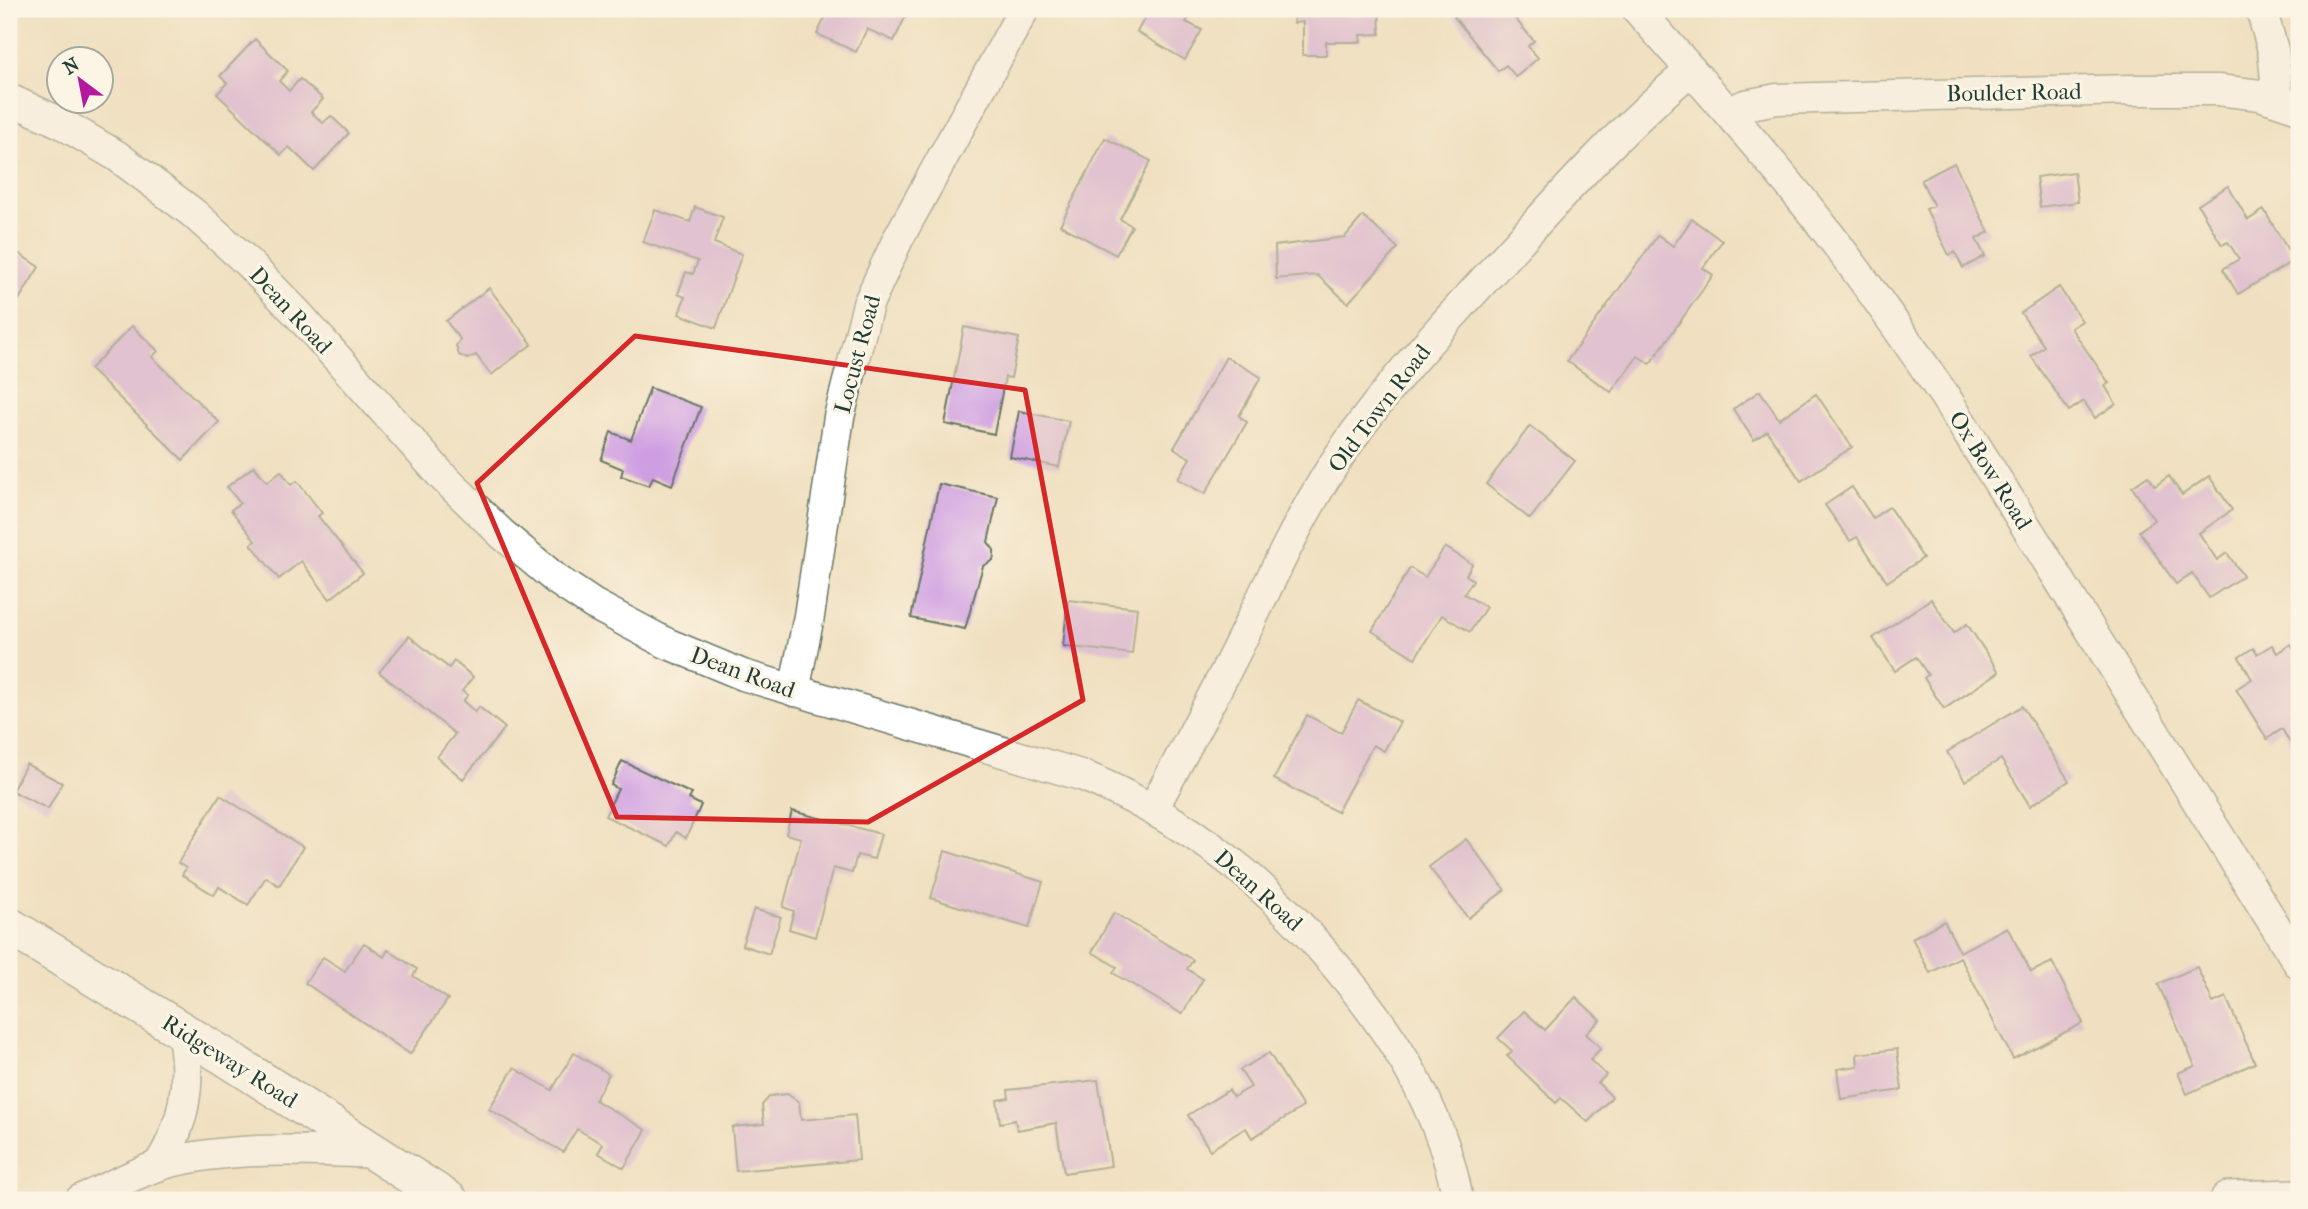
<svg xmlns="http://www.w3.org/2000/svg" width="2308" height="1209" font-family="'IM FELL French Canon',serif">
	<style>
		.building { fill: #ce9de2 }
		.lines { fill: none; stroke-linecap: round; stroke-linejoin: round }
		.minor-casing { stroke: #687665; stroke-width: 33 }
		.tertiary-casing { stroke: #687665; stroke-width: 40 }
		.minor { stroke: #fff; stroke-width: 30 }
		.tertiary { stroke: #fff; stroke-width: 37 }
		.marked { fill: none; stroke: #d62828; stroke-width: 5; stroke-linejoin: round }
		.labels { text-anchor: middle; stroke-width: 6; stroke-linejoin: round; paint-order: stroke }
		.street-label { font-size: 23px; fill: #1f3d34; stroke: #fcf5e5 }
	</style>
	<rect width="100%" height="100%" fill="#fcf5e5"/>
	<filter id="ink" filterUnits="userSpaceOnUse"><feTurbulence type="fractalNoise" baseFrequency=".0143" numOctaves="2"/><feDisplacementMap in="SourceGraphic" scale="14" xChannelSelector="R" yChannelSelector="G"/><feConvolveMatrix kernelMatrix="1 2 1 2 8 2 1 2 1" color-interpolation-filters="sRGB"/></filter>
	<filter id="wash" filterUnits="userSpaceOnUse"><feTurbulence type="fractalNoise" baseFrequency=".00686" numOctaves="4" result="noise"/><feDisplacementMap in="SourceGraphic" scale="28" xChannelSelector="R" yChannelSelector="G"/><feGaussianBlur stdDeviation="1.57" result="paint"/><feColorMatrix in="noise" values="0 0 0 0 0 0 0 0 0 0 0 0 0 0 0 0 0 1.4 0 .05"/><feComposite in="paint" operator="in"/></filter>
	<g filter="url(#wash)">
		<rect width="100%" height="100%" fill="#f0e0c1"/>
		<g id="blocks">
			<!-- building -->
			<g class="building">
				<path d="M817,9h92l-15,32 -27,-12 -11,23 -39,-18 10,-20z"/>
				<path d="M1150,9h43l-7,13 16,8 -17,30 -48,-28z"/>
				<path d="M1293,9h86l1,25 -20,1 1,7h-35v13h-23v-33l-9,1z"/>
				<path d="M1464,9h43l27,32 -6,5 10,12 -22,19 -10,-12 -8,6 -44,-54z"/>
				<path d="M255,39l33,32 -9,10 10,10 11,-12 23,20 -12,13 12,11 8,-7 18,17 -35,38 -25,-24 -8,8 -64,-61 10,-11 -7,-7z"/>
				<path d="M1105,138l46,23 -31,58 12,7 -16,29 -56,-30z"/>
				<path d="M1954,163l35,69 -13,7 9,17 -22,12 -8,-16 -6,3 -23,-46 8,-3 -13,-26z"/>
				<path d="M2074,172l4,30 -38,5 -4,-30z"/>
				<path d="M2228,186l20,34 16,-10 30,50 -56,34 -15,-25 16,-10 -11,-17 -6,3 -24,-40z"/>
				<path d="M695,207l28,10 -9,26 28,11 -26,74 -37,-14 6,-17 -7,-3 8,-22 7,2 5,-13 -55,-19 12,-32 35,12z"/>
				<path d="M1363,216l35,32 -50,55 -31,-28 -41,4 -1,-33 70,-9z"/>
				<path d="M1692,219l30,22 -19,27 10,7 -63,89 -12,-8 -27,36 -44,-31 91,-126 15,11z"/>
				<path d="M9,247l30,20 -24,39 -6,-4z"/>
				<path d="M2059,287l23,34 -11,7 38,55 -4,3 11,18 -21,14 -11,-17 -15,10 -38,-55 13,-10 -23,-33z"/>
				<path d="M489,288l43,56 -41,31 -15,-20 -9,4 -8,-4 -3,-9 4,-7 -14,-18z"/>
				<path d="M132,326l26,25 -6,6 67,65 -36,38 -93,-91z"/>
				<path d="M964,327l55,11 -8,40 -6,-1 -11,57 -49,-10z"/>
				<path d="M1226,357l35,20 -22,39 8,6 -42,72 -27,-15 12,-21 -16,-10z"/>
				<path d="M650,388l51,19 -29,78 -19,-8 -4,9 -28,-10 2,-7 -22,-9 10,-28 20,8z"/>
				<path d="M1760,391l19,28 37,-25 36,53 -51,34 -34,-50 -13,9 -21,-31z"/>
				<path d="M1019,411l50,10 -10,46 -49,-10z"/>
				<path d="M1530,426l45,35 -45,58 -44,-35z"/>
				<path d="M254,466l13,16 14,-11 10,14 6,-4 25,32 -4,3 45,57 -33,26 -29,-38 -22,18 -28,-35 4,-3 -24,-31 9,-7 -13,-16z"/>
				<path d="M2148,476l7,10 14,-10 13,19 27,-19 23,34 -33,23 18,27 10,-7 16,23 -34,22 -17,-25 -16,11 -37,-53 15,-11 -22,-33z"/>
				<path d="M939,484l59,13 -10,45 6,8v5l-1,5 -10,6 -18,63 -54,-11z"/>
				<path d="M1852,487l21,31 16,-11 34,51 -36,24 -30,-45 -7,4 -25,-36z"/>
				<path d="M1445,547l27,17 -6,11 7,5 -9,14 22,13 -16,25 -28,-17 -27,43 -43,-27 38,-63 15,9z"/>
				<path d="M1931,599l23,34 13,-9 32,48 -55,37 -20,-31 4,-3 -12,-18 -21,14 -22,-33z"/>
				<path d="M1068,600l69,8 -5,46 -69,-8z"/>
				<path d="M409,636l40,32 5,-7 19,16 -11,14 6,4 -5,6 12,11 4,-5 26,21 -42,51 -26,-22 18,-23 -76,-62z"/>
				<path d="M2291,644l8,13v7l-2,2 2,4v78l-4,3 -13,-22 -15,10 -31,-50 16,-10 -13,-22 14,-9 4,6 15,-9 5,8z"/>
				<path d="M1358,700l42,22 -16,29 -11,-6 -36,67 -63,-33 33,-64 34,18z"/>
				<path d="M2022,706l47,75 -39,25 -29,-47 -36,22 -18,-29z"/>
				<path d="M622,761l70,33 -3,5 12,6 -15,33 -10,-6 -7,14 -64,-30 13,-27 -7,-4z"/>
				<path d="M26,764l36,19 -14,26 -36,-18z"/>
				<path d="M220,795l83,52 -24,39 -13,-9 -18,28 -29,-18 -5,8 -32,-20 4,-7 -8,-5z"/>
				<path d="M792,811l89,23 -7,25 -17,-4 -5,18 -19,-5 -18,69 -26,-8 5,-18 -11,-4 18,-69 -15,-4z"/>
				<path d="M1466,839l39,51 -37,28 -39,-51z"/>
				<path d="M945,851l98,31 -14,46 -98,-30z"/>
				<path d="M754,909l27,8 -12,37 -27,-9z"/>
				<path d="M1114,913l79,47 -6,9 16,10 -21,35 -69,-41 4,-6 -25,-15z"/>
				<path d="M1944,921l16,31 47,-25 24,45 21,-10 31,61 -70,36 -53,-102 -30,16 -18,-35z"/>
				<path d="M364,943l20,14 4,-7 29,19 -4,7 35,23 -38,55 -105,-71 18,-26 22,14z"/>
				<path d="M2197,967l16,36 13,-6 29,66 -68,31 -9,-21 17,-7 -37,-82z"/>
				<path d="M1576,997l24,23 -14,14 15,14 -11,12 16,15 -8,8 14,14 -24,25 -27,-24 -5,5 -49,-47 5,-5 -14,-13 26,-27 21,19z"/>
				<path d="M1897,1049l5,41 -61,9 -4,-30 21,-3 -1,-12z"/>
				<path d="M574,1053l35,21 -14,26 51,30 -22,38 -26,-15 5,-9 -26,-15 -14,23 -74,-43 25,-41 38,22z"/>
				<path d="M1269,1053l34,54 -51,31 -6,-10 -36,22 -22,-35 41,-25 4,7 18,-10 -11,-17z"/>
				<path d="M1098,1080l13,86 -47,7 -8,-50 -39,7 -2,-10 -15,3 -3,-23 12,-2 -1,-8z"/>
				<path d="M787,1094l12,8 2,18 54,-5 4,45 -123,11 -4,-44 32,-3 -2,-19 8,-9z"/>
			</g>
		</g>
	</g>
	<g filter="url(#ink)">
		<use href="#blocks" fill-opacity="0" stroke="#687665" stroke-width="2"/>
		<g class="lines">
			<!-- minor casing -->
			<g class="minor-casing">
				<g id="minor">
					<path d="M1637,9c58,66 118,132 173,201 48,60 91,123 134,185l355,569"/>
					<path d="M2261,9l12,41 5,50"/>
					<path d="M9,99l52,24 56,33 76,57 51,46 53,54 145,163 60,58 55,46 36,24 73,39 77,32 341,101c45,19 86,42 126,70 42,30 79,66 113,105 63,72 118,153 135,249"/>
					<path d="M1729,112l16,-7 32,-6 355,-9h86l42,5 39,13"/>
					<path d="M794,691l15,-75 30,-199 29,-113 30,-65 126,-230"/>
					<path d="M1153,809c28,-53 57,-106 84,-160 28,-57 54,-115 87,-169 48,-79 112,-147 173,-214 62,-68 123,-137 194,-196"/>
					<path d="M158,1166c28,-42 34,-87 24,-135"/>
					<path d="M80,1200c26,-11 53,-26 80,-35 64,-19 149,-15 216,-12"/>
				</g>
			</g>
			<!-- tertiary casing -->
			<g class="tertiary-casing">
				<g id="tertiary">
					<path d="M9,926l213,129 227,145"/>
					<path d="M2229,1200l70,-2"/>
				</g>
			</g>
			<!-- minor -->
			<use href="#minor" class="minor"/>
			<!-- tertiary -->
			<use href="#tertiary" class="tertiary"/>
		</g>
	</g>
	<!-- marked area -->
	<path d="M0 0H2308V1209H0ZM635,336l390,54 58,310 -215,122 -251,-5 -140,-334z" fill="#f0e0c1" fill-opacity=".55" fill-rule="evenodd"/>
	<path class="marked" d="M635,336l390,54 58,310 -215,122 -251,-5 -140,-334z"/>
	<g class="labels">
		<!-- street labels -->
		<g class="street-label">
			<text transform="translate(2014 92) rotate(-1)" y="8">Boulder Road</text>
			<text transform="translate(291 310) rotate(47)" y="8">Dean Road</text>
			<text transform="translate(857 354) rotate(-75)" y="8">Locust Road</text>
			<text transform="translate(1379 408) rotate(-53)" y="8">Old Town Road</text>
			<text transform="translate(1991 470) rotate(58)" y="8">Ox Bow Road</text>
			<text transform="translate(743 672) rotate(20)" y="8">Dean Road</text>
			<text transform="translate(1259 890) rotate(42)" y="8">Dean Road</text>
			<text transform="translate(230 1061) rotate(32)" y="8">Ridgeway Road</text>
		</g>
	</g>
	<!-- margin -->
	<rect width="2308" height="1209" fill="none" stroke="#fcf5e5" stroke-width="35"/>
	<!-- north arrow -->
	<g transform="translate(80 80) rotate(328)"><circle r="33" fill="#fcf5e5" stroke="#a4ab9e" stroke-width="2"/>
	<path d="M0-5L12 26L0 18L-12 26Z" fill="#b5179e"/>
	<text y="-10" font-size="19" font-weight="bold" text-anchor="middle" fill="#1f3d34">N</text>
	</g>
</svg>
